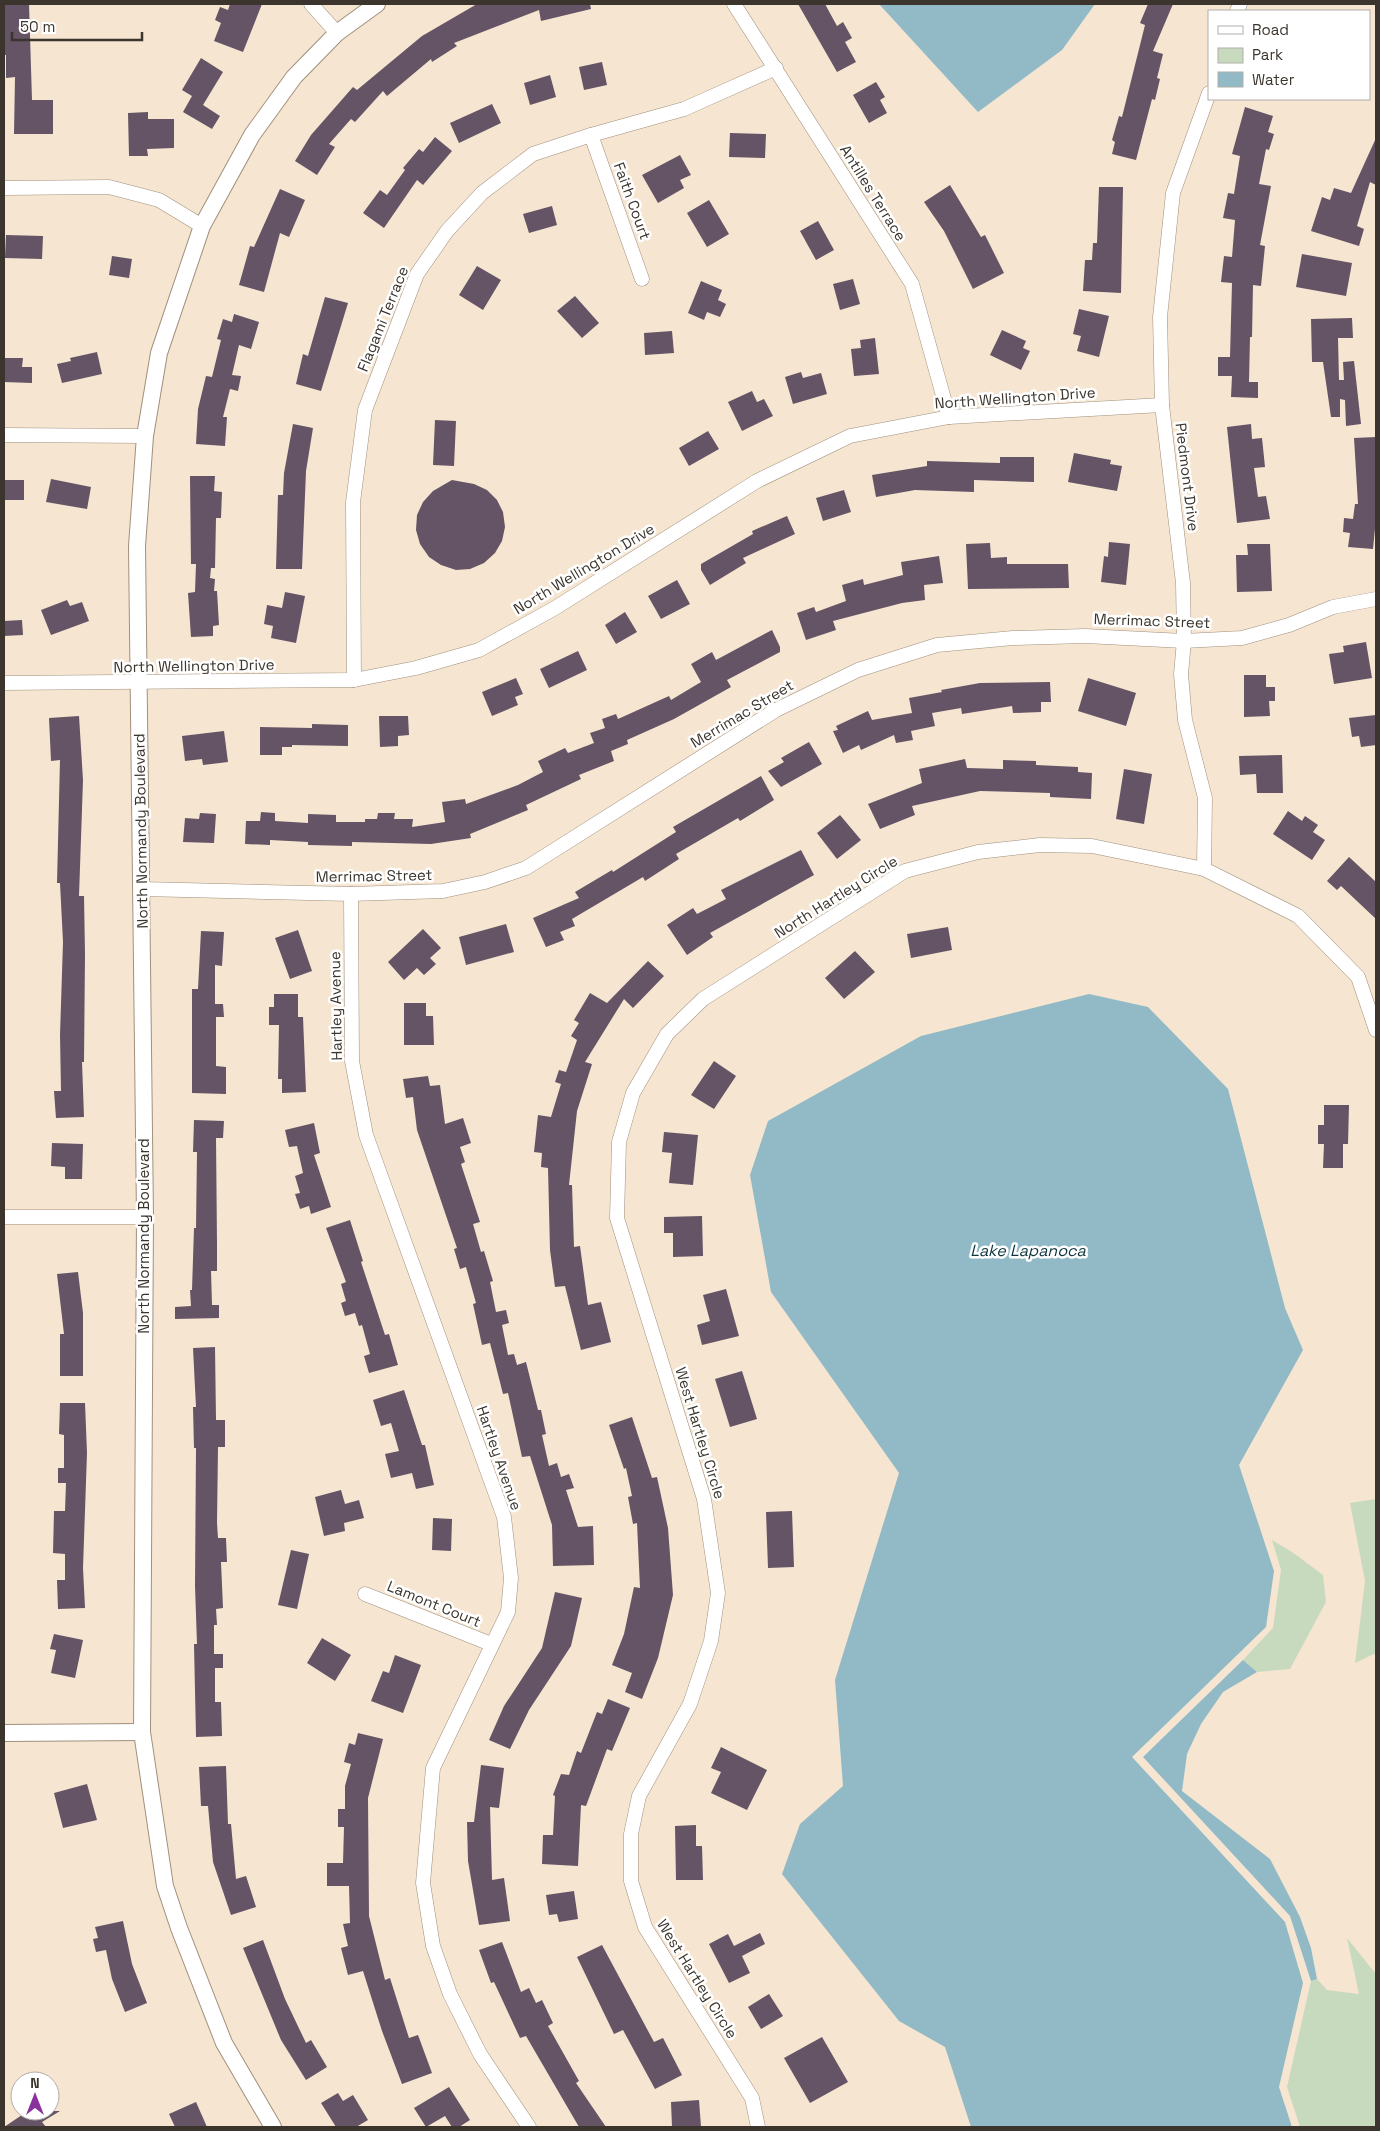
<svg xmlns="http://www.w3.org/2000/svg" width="1380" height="2131" font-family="'Space Grotesk',sans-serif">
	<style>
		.green { fill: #c8dabe }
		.water { fill: #91bac6 }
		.building { fill: #645465 }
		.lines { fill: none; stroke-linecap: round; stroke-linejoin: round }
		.minor-casing { stroke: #a0907d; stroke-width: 15 }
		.tertiary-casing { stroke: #a0907d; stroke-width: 18 }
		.minor { stroke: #fff; stroke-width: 14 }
		.tertiary { stroke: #fff; stroke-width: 16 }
		.labels { text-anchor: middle; stroke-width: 5; stroke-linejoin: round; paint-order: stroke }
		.street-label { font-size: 15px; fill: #3b352d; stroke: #fff }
		.water-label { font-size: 16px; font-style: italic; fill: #0e3640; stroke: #fff }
	</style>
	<rect width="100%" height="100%" fill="#f6e5d1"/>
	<!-- green -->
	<g class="green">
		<path d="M1376,1499v154l-21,10 10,-82 -15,-78z"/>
		<path d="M1272,1540l23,14 28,21 3,27 -36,67 -33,3 -14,-12 30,-32 8,-58z"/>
		<path d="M1347,1938l29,36v153h-76l-13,-40 24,-106 6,-2 10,11 32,4z"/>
	</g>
	<!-- water -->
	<g class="water">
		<path d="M879,4h216l-33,46 -84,62z"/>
		<path d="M1089,994l59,13 80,82 57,219 18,42 -64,115 35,106 -8,56 -134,130 153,165 18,61 -24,104 13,40h-321l-26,-80 -46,-26 -117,-147 18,-50 43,-38 -8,-106 64,-207 -128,-181 -21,-117 18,-54 153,-85z"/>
		<path d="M1243,1660l14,12 -34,20 -22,32 -14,30 -5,37 88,68 30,58 11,31 6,31 -6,2 -21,-65 -147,-159z"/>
	</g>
	<!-- building -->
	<g class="building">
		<path d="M5,4h24l3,96h21v34h-39l1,-57 -9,1v-23h-2z"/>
		<path d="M230,4h32l-19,48 -29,-11 7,-18 -6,-3 5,-13 8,3z"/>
		<path d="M477,4h113l1,5 -50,12 -2,-11 -85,33 3,3 -25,16 -1,-3 -44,37 -4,-5 -28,31 -4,-3 -22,25 6,3 -18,28 -22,-14 16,-26 42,-48 4,3 65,-54z"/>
		<path d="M798,4h27l12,22 6,-4 9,16 -7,4 11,20 -19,10z"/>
		<path d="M1148,4h25l-20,47 10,3 -6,24 3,1 -5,21 -3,-1 -16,61 -24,-6 3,-12 -3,-2 7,-24 3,1 23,-92 -5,-2z"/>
		<path d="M201,58l22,14 -20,33 17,11 -8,13 -29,-17 9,-16 -10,-6z"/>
		<path d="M602,62l5,23 -23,5 -5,-23z"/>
		<path d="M550,75l6,22 -26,8 -6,-22z"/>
		<path d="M876,82l9,15 -5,3 7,13 -18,10 -16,-28z"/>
		<path d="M492,104l9,19 -42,20 -9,-20z"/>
		<path d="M1245,107l28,9 -5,16 6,2 -5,16 -3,-1 -7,35 12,2 -11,59 5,1 -4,40 -8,-1 -1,52h-2l-1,45h9v16l-27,-1 1,-21h-14v-19h12l2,-74 -11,-1 3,-26 8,1 3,-37 -12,-2 5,-25 6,1 6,-38 -8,-2z"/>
		<path d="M148,112v7h26v29l-27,1 1,7h-19l-1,-43z"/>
		<path d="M730,133l36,1 -1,24 -36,-1z"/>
		<path d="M435,137l17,14 -29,34 -6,-5 -33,48 -21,-15 17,-23 7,5 18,-25 -2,-2 16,-19 4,3z"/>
		<path d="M1376,138v47l-6,-3 -13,44 7,3 -5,17 -48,-15 11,-34 8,3 4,-12 17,5z"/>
		<path d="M680,155l11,20 -11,5 4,8 -26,15 -16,-28z"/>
		<path d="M950,185l31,52 4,-2 19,38 -31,16 -29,-58 -20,-29z"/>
		<path d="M1099,187h24l-2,106 -38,-2 2,-31h7l1,-17h4z"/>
		<path d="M280,189l25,11 -16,37 -9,-4 -16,59 -25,-7 11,-39 4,1z"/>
		<path d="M709,200l20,34 -22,13 -20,-34z"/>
		<path d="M552,206l5,19 -28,8 -6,-19z"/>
		<path d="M818,221l16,29 -18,10 -16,-29z"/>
		<path d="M6,235l37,1 -1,23 -37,-1z"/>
		<path d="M1302,254l50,9 -6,33 -50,-9z"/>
		<path d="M112,256l20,3 -3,19 -20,-3z"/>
		<path d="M477,266l24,14 -18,30 -24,-15z"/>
		<path d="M853,279l7,25 -20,6 -7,-26z"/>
		<path d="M701,281l21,9 -4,10 8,4 -6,13 -13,-5 -3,8 -16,-7z"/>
		<path d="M575,296l24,27 -17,15 -25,-27z"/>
		<path d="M325,297l23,6 -27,88 -25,-7 7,-30 5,2z"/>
		<path d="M1079,309l30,7 -10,41 -22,-6 4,-15 -8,-2z"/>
		<path d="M234,314l25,8 -8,27 -12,-4 -7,30 9,1 -3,15 -8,-2 -7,28h4l-2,29 -29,-2 2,-35 8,-33 6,1 9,-37 -4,-1 6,-20 9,3z"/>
		<path d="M1352,318l1,20h-15l1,42h5l-1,-18 11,-1 7,63 -15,2 -1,-26 -5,-1v18h-9l-8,-55h-11l-1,-43z"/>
		<path d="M1002,330l24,11 -3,7 7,3 -9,19 -31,-15z"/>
		<path d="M672,331l2,22 -29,2 -1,-22z"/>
		<path d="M875,338l4,36 -25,2 -3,-27 10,-1 -1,-8z"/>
		<path d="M97,352l5,22 -40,9 -5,-19 14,-3 -1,-3z"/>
		<path d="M4,358h19l-1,9h10v16l-28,-1z"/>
		<path d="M801,372l2,6 18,-5 6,21 -34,10 -8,-27z"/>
		<path d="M752,391l5,11 7,-3 9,17 -31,15 -14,-29z"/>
		<path d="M435,420l21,1 -2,45 -21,-1z"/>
		<path d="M293,424l20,4 -7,43 -4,98h-26l2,-74h5l1,-22z"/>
		<path d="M1251,424l1,15 10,-1 3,29 -11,1 4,29 8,-1 4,23 -33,4 -10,-96z"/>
		<path d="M708,431l11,18 -30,17 -10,-18z"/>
		<path d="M1376,437v82l-3,30 -25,-2 2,-14 -7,-1 1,-14 9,1 2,-15h3l-4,-66z"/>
		<path d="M1074,453l37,7 -1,4 12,2 -5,25 -49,-9z"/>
		<path d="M1000,457h34v25l-60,-2v12l-59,-2 -39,7 -4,-22 55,-9v-5l73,2z"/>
		<path d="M190,476h25l-1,15 8,1 -1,26h-5l-1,50h-4l-1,10 5,1 -1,12h3l2,34 -6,1v10l-22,1 -3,-44 7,-1 1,-28h-5z"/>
		<path d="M51,479l40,8 -4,22 -41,-7z"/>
		<rect x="4" y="480" width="20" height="20"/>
		<path d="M452,480l22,4 13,6 10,10 6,12 2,15 -3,14 -7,12 -11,10 -14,6 -14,1 -15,-5 -12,-8 -9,-13 -4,-14 1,-15 6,-13 10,-11z"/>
		<path d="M844,490l7,22 -28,9 -7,-23z"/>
		<path d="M787,516l8,18 -52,24 3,5 -36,22 -9,-15v-6l52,-30 -1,-3z"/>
		<path d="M1109,542l21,2 -4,41 -25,-3 3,-26 4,1z"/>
		<path d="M990,543l1,15 16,-1v7h61l1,24 -101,1 -2,-45z"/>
		<path d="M1247,544h23l2,47 -35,1 -1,-37h12z"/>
		<path d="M939,556l4,27 -19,2 1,15 -23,3 -69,18 3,9 -30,10 -9,-27 17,-6 2,5 30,-11 -4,-16 21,-6 1,6 39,-10 -2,-13z"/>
		<path d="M677,580l13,24 -29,15 -13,-23z"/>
		<path d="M285,592l20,4 -9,47 -25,-5 2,-12 -9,-2 3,-19 15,3z"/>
		<path d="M67,600l3,6 12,-4 7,19 -38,14 -10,-25z"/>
		<path d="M625,612l12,20 -21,12 -11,-19z"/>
		<path d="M22,620l1,15 -19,1v-15z"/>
		<path d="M772,630l8,17v5l-53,28 4,7 -57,32 -47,21 1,4 -17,7 3,10 -35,14 2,4 -55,26 2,5 -58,24 1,4 -40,6 -79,-2v4l-44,-1v-3l-38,-2v5l-25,-1 1,-23h14l1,-9 14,1v8l33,2v-9l28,1v7h29v-3h12l1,-6h17l-1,6h19l-1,8 33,-5 -3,-20 23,-3 1,5 52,-19 25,-13 -5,-11 27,-13 3,5 26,-10 -4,-10 15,-5 -3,-9 14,-5 2,5 51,-23 2,4 30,-18 -10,-18 21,-12 4,8z"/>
		<path d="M1366,642l6,36 -38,6 -5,-30 15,-2 -1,-6z"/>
		<path d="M578,651l9,19 -38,18 -9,-19z"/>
		<path d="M1244,675h22v12h9v14h-6l1,15 -26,1z"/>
		<path d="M516,678l7,16 -8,3 3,8 -26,11 -10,-24z"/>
		<path d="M1088,678l48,15 -10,33 -48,-15z"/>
		<path d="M1050,682l1,20h-10v10l-28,1 -1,-7 -50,8 -1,-6 -29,5 3,13 -24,5 2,9 -17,3 -2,-8 -33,15 -2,-5 -16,8 -10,-22 5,-1 -2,-4 32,-15 4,9 40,-7 -3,-15 33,-6 -1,-2 39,-7z"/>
		<path d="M1376,715v30l-15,2 -2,-11 -7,1 -3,-19z"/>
		<path d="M79,716l4,64 -4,116h5l1,58 -1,108h-2l2,55 -28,1 -2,-27h7l-1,-56 3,-93 -3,-59h-3l3,-123 -9,1 -2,-43z"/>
		<path d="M379,716h29l1,19 -11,1v10l-18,1z"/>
		<path d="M312,724l36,1v21l-56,-1v2h-10v8h-22v-28l52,1z"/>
		<path d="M224,731l4,31 -25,3 -1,-6 -17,2 -3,-25z"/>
		<path d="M809,742l13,22 -41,23 -13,-16 16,-9 -3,-4z"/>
		<path d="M1282,755l1,38h-26l-1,-19 -16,1 -1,-19z"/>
		<path d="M965,759l2,9 36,1v-9l33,1v4l42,2v5l14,1 -1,26 -41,-2v-4l-70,-2 -68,15 3,9 -35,14 -12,-25 54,-21 -3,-14z"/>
		<path d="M1124,769l28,5 -8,50 -28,-5z"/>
		<path d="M761,776l13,24 -34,21 -2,-3 -62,36 3,5 -34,22 -2,-4 -71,42 3,7 -15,6 4,8 -18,7 -13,-29 46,-20 -4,-6 37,-22 1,2 63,-40 -3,-5z"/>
		<path d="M1288,811l14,10 3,-5 13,9 -5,7 12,8 -13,20 -39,-26z"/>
		<path d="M200,813l16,1 -2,29 -31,-1 2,-24 14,1z"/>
		<path d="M840,815l21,25 -24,19 -20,-26z"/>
		<path d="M801,850l13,25 -104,58 3,4 -26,18 -20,-30 26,-17 4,6 29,-15 -5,-9z"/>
		<path d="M1349,857l27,25v37l-35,-33 -4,4 -10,-9z"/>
		<path d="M506,924l8,28 -48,13 -7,-28z"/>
		<path d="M948,927l4,23 -41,8 -4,-24z"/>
		<path d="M423,929l18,19 -11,10 6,6 -12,11 -7,-7 -13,12 -16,-18z"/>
		<path d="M298,930l14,41 -22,8 -15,-41z"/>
		<path d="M201,931l23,1 -2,34 -7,-1v39h8l1,13h-8v49l10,1v27l-34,-1v-104h6z"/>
		<path d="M855,951l20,21 -31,27 -19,-21z"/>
		<path d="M648,961l16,15 -31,32 -9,-9 -39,63 7,2 -15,47 -8,74h3l2,62 6,-1 8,59 13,-3 10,40 -30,8 -16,-64 -10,1 -5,-37 -2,-82 -7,-1 1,-14 -8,-1 4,-37 13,2 10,-33 -6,-2 4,-12 7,2 11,-32 -6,-4 8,-13 -5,-3 16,-27 17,10z"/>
		<path d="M274,994h24v23h5l3,75 -24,1v-14h-4l1,-54h-10v-18h5z"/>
		<path d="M404,1003h22v13h7l1,29h-30z"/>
		<path d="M714,1061l22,15 -22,33 -23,-14z"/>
		<path d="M428,1076l2,10 10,-1 5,39 18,-6 8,25 -11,4 5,15 -4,2 19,58 -7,2 8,28 3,-1 9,30 -3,1 6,30 10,-2 3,13 -7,2 6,30 6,-1 3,11 9,-3 12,48h3l5,24 -4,1 7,31 8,-3 4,14 8,-3 5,14 -8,2 12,37 15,-1 1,39 -41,1 -1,-41 -22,-69 -8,1 -14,-64 -5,1 -13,-51 -8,2 -9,-41 3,-1 -10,-36 -6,2 -6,-20 3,-1 -40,-118 -4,-33 -7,1 -3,-19z"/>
		<path d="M1324,1105h25l-1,39h-5v24h-20l1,-24h-6v-19h6z"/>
		<path d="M194,1120l30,1 -1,17h-7l1,106v27h-6l1,34h7v13l-44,1v-12l16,-1 -1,-16h2l2,-62h2l1,-76h-4z"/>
		<path d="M314,1123l6,30 -6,2 17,52 -20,7 -2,-8 -9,3 -5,-15 5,-1 -5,-17 8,-3 -6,-27 -8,1 -4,-17z"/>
		<path d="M664,1132l34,3 -5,50 -24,-2 3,-30 -10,-1z"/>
		<path d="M52,1143l31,1 -1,35h-17v-12l-14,-1z"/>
		<path d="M702,1216l1,40 -30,1v-24h-9v-16z"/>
		<path d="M350,1220l13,41 -2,1 24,73 4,-1 9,31 -29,8 -5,-17 6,-2 -8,-29 -3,1 -4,-13 -10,3 -4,-13 5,-2 -5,-17 5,-2 -20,-54z"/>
		<path d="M78,1272l5,41v63h-23v-42h4l-7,-60z"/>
		<path d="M726,1289l13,47 -37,9 -5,-20 13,-4 -7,-26z"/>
		<path d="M215,1347l1,73h9v27h-7l-1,76 1,15h8l1,24h-6l2,46 -7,1 1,16h-3v29h9v14h-8v34h6l1,34 -26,1 -2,-93h3l-2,-58 1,-138h-2l-1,-41h3l-3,-59z"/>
		<path d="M742,1371l15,48 -27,8 -15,-48z"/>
		<path d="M404,1390l18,55h3l9,40 -18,4 -4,-16 -21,5 -6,-24 14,-3 -8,-28 -10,3 -8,-26z"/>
		<path d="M60,1403h25l2,50 -4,115 2,40 -27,1 -1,-29h8v-26l-12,-1 1,-42h11l1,-28h-8v-15h6v-33l-5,-1z"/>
		<path d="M632,1417l20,61 5,-1 11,51 5,67 -15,63 -16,41 -17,-7 7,-19 -20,-8 12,-31 10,-47 6,1 -3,-65 -4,1 -5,-27 4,-1 -6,-28 -2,1 -15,-44z"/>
		<path d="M341,1490l4,14 14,-4 5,18 -20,5 1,8 -21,5 -9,-39z"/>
		<path d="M792,1511l2,56 -26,1 -2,-56z"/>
		<path d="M433,1518l19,1 -1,32 -19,-1z"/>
		<path d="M291,1550l18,4 -12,55 -19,-4z"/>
		<path d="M555,1592l27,6 -11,48 -42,64 -19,39 -21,-9 15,-34 38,-58z"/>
		<path d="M54,1634l29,6 -8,38 -24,-5 5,-23 -6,-1z"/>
		<path d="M322,1638l29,17 -16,26 -28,-18z"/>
		<path d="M395,1655l26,10 -18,48 -32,-12 12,-30 6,2z"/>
		<path d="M608,1699l22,9 -18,43 -5,-2 -21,57 -5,-1 -3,61 -36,-2 1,-29h10l2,-39 -2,-1 8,-21 8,1 8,-24 4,2 16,-41 5,2z"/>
		<path d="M358,1733l25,6 -15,59 1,118 16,64 5,-2 19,60 9,-3 14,38 -30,11 -20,-53 -19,-60 -15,4 -7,-27 7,-2 -5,-22 7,-1 -1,-37h-22v-23h16l1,-36h-6v-18h7v-23l6,-22 -7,-2 5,-19 6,2z"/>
		<path d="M721,1747l46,23 -20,40 -36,-17 10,-21 -10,-4z"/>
		<path d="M481,1765l23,3 -5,40 -9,-1 2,73 12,-2 6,43 -31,4 -11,-64 -1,-39h7z"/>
		<path d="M226,1766l2,58h3l5,55 10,-3 10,31 -25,8 -18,-53 -5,-56h-7l-2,-39z"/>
		<path d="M87,1784l10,36 -34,8 -9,-35z"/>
		<path d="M696,1825v21h6l1,34h-27l-1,-54z"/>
		<path d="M574,1891l4,28 -19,3 -2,-8 -8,1 -3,-20z"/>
		<path d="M123,1921l9,43 15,39 -22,9 -13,-33 -6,-29 -10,2 -3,-13 5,-1 -3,-11z"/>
		<path d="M760,1933l5,11 -23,12 8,17 -21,10 -20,-39 19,-10 6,12z"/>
		<path d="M263,1940l22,59 21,44 5,-3 16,27 -21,13 -25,-40 -38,-92z"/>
		<path d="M502,1942l19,50 8,-4 7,15 6,-3 11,23 -5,3 31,55 -3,2 30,44h-27l-53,-91 -6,2 -26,-56 -3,1 -12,-33z"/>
		<path d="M602,1945l52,97 9,-4 19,37 -27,14 -32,-59 -9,4 -37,-77z"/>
		<path d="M769,1994l14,22 -22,13 -13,-22z"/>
		<path d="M822,2037l26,45 -38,21 -26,-45z"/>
		<path d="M449,2087l21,33 -11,7h-7l-7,-11 -19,11 -12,-19z"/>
		<path d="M338,2093l5,8 10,-6 15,25 -12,7h-20l-15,-24z"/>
		<path d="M699,2100l2,27h-29l-1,-25z"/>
		<path d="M196,2102l11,25h-32l-6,-13z"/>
		<path d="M28,2111h32l-18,11 4,5h-42z"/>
	</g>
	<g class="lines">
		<!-- minor casing -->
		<g class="minor-casing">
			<g id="minor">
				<path d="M311,4l26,29"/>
				<path d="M734,4l178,280 37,133"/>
				<path d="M1237,11l3,-7"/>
				<path d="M591,135l51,144"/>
				<path d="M4,188l105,-1 50,13 43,26"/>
				<path d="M4,435l141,1"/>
				<path d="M354,680l-1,-178 12,-92 52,-136 30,-43 35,-38 51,-39 58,-19 93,-26 92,-41"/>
				<path d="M4,683l350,-3 62,-12 63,-18 76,-42 202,-127 93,-45 99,-19 213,-12"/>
				<path d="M1204,869l1,-71 -20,-78 -4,-46 3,-33 -1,-58 -21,-178 -2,-88 13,-124 36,-100"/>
				<path d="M142,889l209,5 92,-3 42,-9 41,-14 250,-158 82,-40 79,-25 76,-7 72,-2 99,5 58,-3 47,-13 44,-18 43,-8"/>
				<path d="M351,894l1,167 14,74 138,382 7,61 -3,34 -75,156 -10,115 10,63 17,48 30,60 49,73"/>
				<path d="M4,1217h141"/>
				<path d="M365,1594l126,50"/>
				<path d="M758,2127l-6,-29 -107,-171 -14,-46v-47l8,-38 51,-92 21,-63 7,-48 -14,-94 -87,-281 2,-76 14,-49 34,-59 36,-35 202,-128 73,-19 62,-7 52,1 112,23 94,47 60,61 18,53"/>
			</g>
		</g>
		<!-- tertiary casing -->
		<g class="tertiary-casing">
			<g id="tertiary">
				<path d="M4,1733l138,-1"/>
				<path d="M273,2127l-49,-84 -45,-115 -14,-42 -23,-154 3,-515 -8,-671 8,-110 14,-83 43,-127 50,-91 42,-58 43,-44 40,-29"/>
			</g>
		</g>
		<!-- minor -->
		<use href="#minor" class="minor"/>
		<!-- tertiary -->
		<use href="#tertiary" class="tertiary"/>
	</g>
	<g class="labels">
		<!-- street labels -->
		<g class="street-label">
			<text transform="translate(873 193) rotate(58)" y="5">Antilles Terrace</text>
			<text transform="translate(632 201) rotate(70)" y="5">Faith Court</text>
			<text transform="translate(383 319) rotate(-68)" y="5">Flagami Terrace</text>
			<text transform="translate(1015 398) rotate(-4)" y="5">North Wellington Drive</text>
			<text transform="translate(1187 477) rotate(83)" y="5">Piedmont Drive</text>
			<text transform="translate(584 569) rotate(-31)" y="5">North Wellington Drive</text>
			<text transform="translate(1152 621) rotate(2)" y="5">Merrimac Street</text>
			<text transform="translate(194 666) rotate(-1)" y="5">North Wellington Drive</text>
			<text transform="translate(742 714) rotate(-31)" y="5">Merrimac Street</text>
			<text transform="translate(141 831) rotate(-91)" y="5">North Normandy Boulevard</text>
			<text transform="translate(374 876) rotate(-1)" y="5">Merrimac Street</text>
			<text transform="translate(836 897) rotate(-32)" y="5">North Hartley Circle</text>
			<text transform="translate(336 1006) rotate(-91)" y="5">Hartley Avenue</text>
			<text transform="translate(144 1236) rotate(-90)" y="5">North Normandy Boulevard</text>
			<text transform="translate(700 1433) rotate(73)" y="5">West Hartley Circle</text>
			<text transform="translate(499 1458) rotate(71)" y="5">Hartley Avenue</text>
			<text transform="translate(434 1604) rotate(22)" y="5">Lamont Court</text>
			<text transform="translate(697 1979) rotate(58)" y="5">West Hartley Circle</text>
		</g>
		<!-- water labels -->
		<g class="water-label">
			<text x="1028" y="1256">Lake Lapanoca</text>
		</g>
	</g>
	<!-- border -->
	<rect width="1380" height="2131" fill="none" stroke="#3b352d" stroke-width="10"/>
	<!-- legend -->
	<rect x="1208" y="10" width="162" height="90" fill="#ffffff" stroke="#b1aeab"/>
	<rect x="1218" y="26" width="25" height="8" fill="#ffffff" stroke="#b1aeab"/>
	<text x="1252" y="35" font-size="15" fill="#3b352d">Road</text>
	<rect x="1218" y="48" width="25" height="15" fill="#c8dabe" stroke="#b1aeab"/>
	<text x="1252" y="60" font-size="15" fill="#3b352d">Park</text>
	<rect x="1218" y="72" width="25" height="15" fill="#91bac6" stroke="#b1aeab"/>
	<text x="1252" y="85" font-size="15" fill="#3b352d">Water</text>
	<!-- north arrow -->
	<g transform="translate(35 2096)"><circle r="24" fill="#ffffff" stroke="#b1aeab"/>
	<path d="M0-4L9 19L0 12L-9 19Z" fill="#8a319d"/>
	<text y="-8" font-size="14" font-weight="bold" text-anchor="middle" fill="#3b352d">N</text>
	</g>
	<!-- scale -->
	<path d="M12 32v8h130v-8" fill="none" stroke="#3b352d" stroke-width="2.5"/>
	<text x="20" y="32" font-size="15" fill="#3b352d" stroke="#ffffff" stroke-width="4" paint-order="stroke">50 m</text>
</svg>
